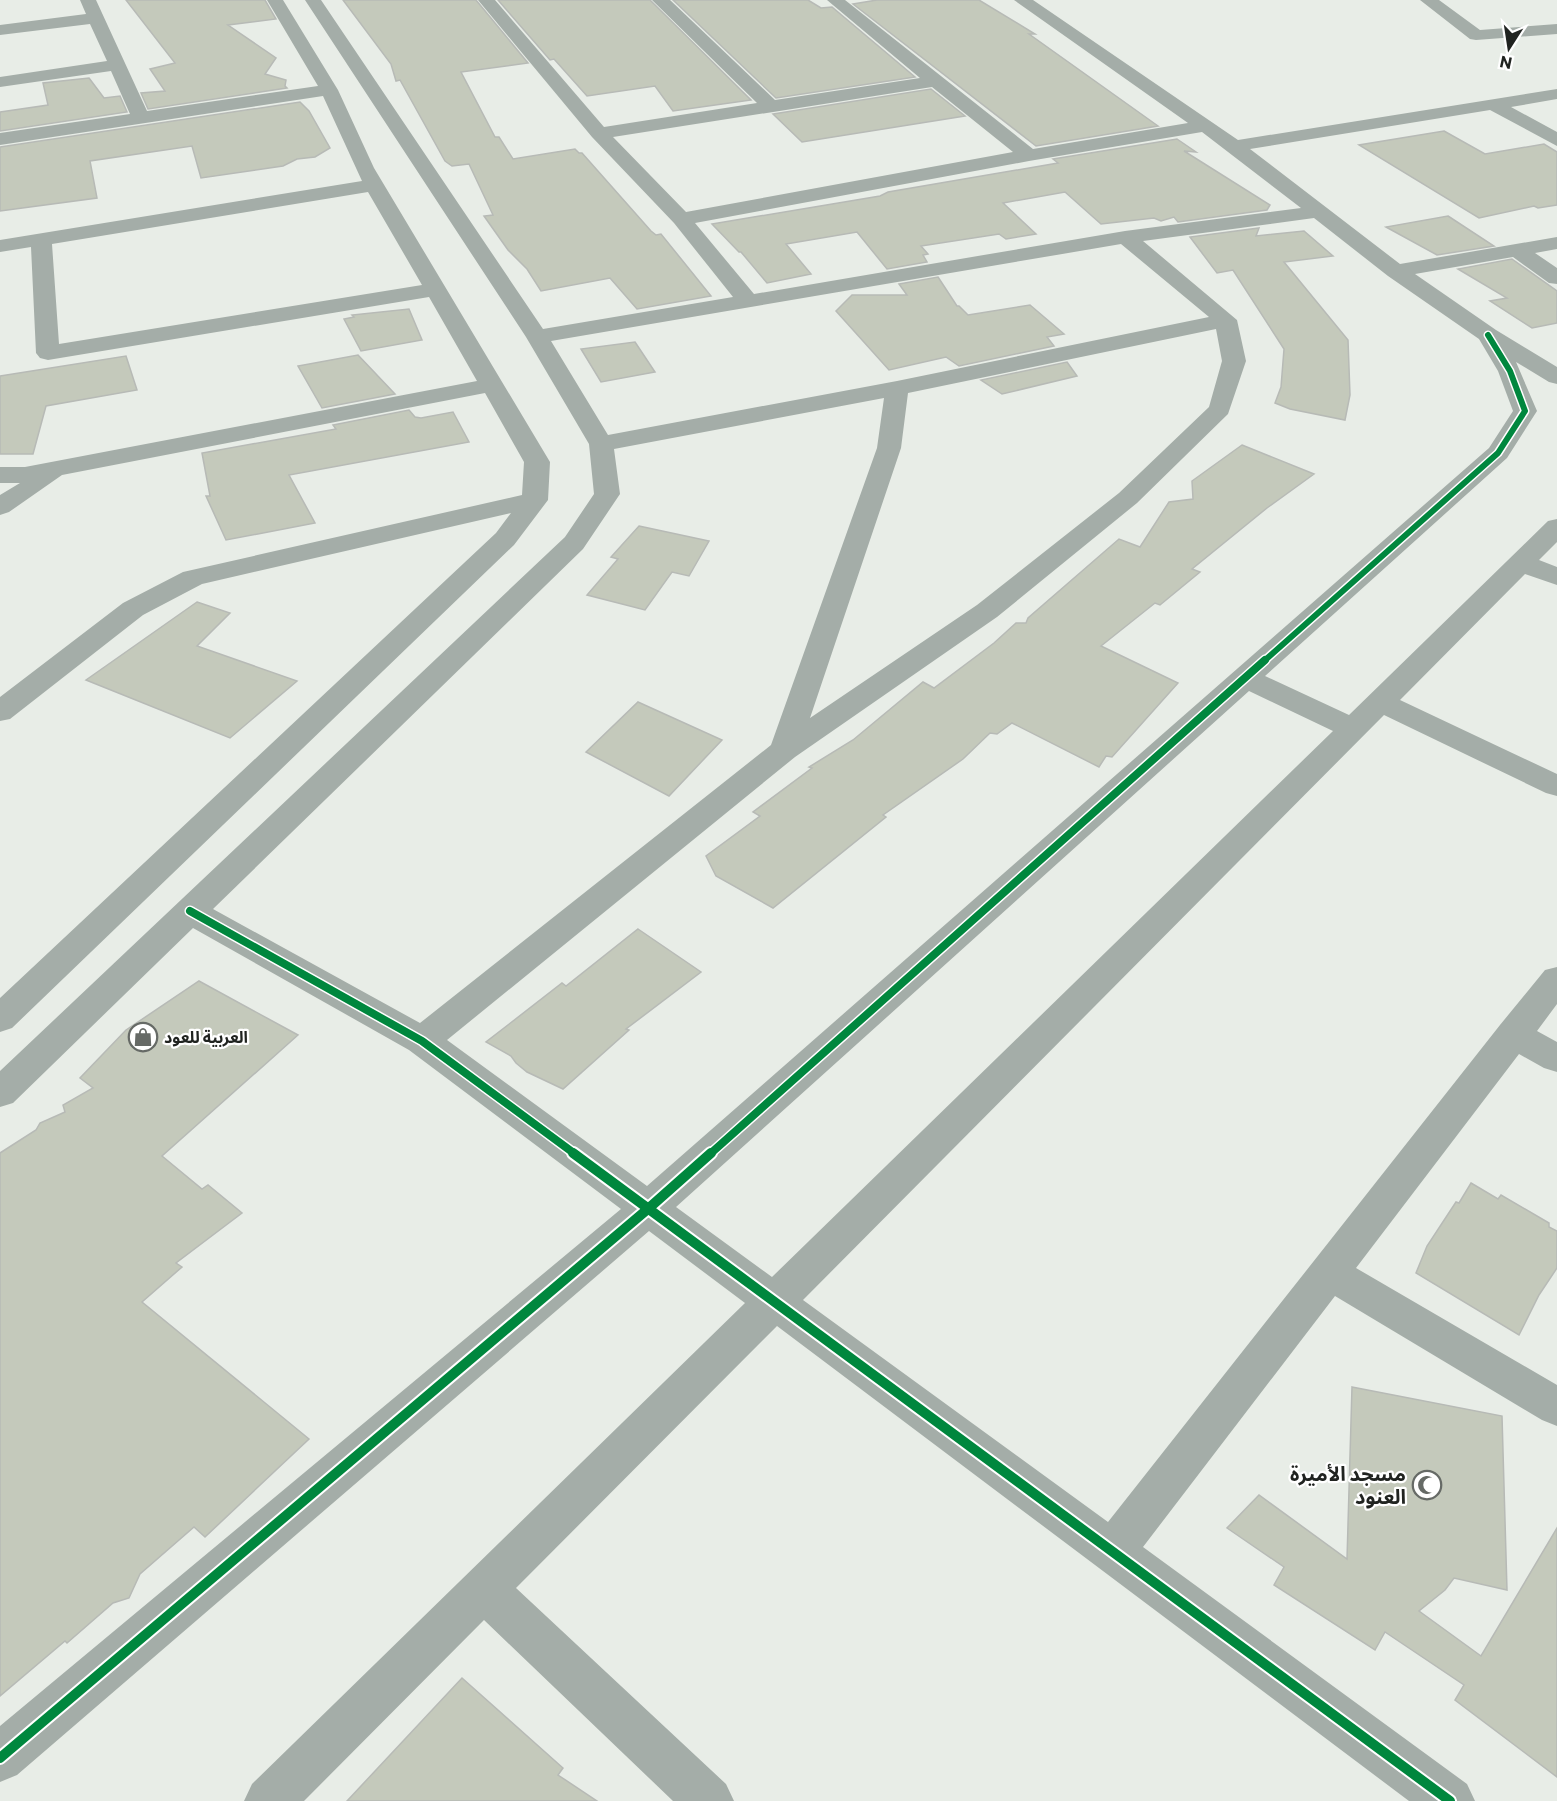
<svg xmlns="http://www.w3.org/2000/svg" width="1557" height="1801" font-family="Commissioner,'Noto Sans Arabic',sans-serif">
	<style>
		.building { fill: #c4c9bb; stroke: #b7bab6; stroke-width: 1.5 }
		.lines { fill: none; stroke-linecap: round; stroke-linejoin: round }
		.minor { fill: #a4ada8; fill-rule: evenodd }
		.cycleway-far2-casing { stroke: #fff; stroke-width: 9 }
		.cycleway-far1-casing { stroke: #fff; stroke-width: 11 }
		.cycleway-casing { stroke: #fff; stroke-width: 14 }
		.cycleway-far2 { stroke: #00873e; stroke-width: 6 }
		.cycleway-far1 { stroke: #00873e; stroke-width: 8 }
		.cycleway { stroke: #00873e; stroke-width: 10 }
		.labels { text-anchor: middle; stroke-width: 4.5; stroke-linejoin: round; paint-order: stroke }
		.poi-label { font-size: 16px; font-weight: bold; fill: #202320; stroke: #fff; text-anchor: start }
		.near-poi-label { font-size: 20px; font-weight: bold; fill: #202320; stroke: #fff; text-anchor: end }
	</style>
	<rect width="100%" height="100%" fill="#e8ede7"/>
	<!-- building -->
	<g class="building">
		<path d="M126,0h139l11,19 -48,6 48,33 -11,16 21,6 -1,6 2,2 -139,21 -7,-16 24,-2 -15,-22 25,-6z"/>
		<path d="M343,0h133l52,63 -67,9 34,65h4l14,22 62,-10 4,4h3l69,78 5,4 5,-1 50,62 -74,13 -27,-31 -69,13 -14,-22 -19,-19 -24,-34 9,-1 -24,-51 -17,2 -7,-5 -45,-81 -4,1 -5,-17z"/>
		<path d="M498,0h152l101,100 -78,11 -18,-25 -68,10 -33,-37 -4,1z"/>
		<path d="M673,0h135l13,8 11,-1 83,70 -139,21z"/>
		<path d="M877,0h102l56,34h-6l129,92 -122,20 -183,-142z"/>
		<path d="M89,78l15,20 16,-2 7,16 -127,19v-19l48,-7 -5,-22z"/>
		<path d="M931,89l34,27 -163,26 -29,-28z"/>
		<path d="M300,102l9,9 21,37 -15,9 -18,2 -14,7 -82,12 -9,-32 -102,15 7,37 -97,13v-64z"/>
		<path d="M1444,131l41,23 59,-10 13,8v53l-19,3 -4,-2 -55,12 -120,-73z"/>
		<path d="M1177,139l19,13 -12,-1 86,54 -3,5 -89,12 -4,-5 -13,4 -7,-3 -53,6 -36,-32 -62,11 33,31 -30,5 -7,-5 -78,12 7,8 -5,1 4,7 -40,7 -30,-37 -71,12 25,30 -44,9 -26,-31h-2l-27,-28 168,-28 8,-4 170,-29 -5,-4z"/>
		<path d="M1448,216l46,30 -57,9 -51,-28z"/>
		<path d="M1259,228l-3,8 48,-5 29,25 -49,6 64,78 2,55 -5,25 -55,-11 -15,-6 6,-16 3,-38 -51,-79 -16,3 -27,-36z"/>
		<path d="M1512,259l45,32v32l-25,5 -42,-27 17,-3 -49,-29z"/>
		<path d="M938,277l19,29h2l9,9 62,-10 34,29 -17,3 7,9 -95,20 -13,-9 -57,13 -53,-59 16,-16h55l-8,-11z"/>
		<path d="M409,309l13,31 -61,11 -17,-32 10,-2 -2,-2z"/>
		<path d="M635,342l20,30 -54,10 -20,-33z"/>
		<path d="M358,355l37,39 -73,14 -24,-42z"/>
		<path d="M126,356l11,34 -91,16 -13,48h-33v-78z"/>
		<path d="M1067,362l10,14 -75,18 -21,-14z"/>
		<path d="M409,410l6,7 6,1 32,-6 16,30 -180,33 26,48 -89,17 -20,-44h4l-8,-43 134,-24 -3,-4z"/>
		<path d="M1242,445l72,29 -47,34 -75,61 8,3 -40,33 -5,-2 -54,43 77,37 -66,74 -6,-1 -7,11 -87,-44 -15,11 -7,-1 -27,26 -80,56 3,2 -113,91 -57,-32 -10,-20 54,-40 -7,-4 59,-44 -3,-1 44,-27 70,-58 11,6 60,-45 22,-20h10l2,-5 91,-79 21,8 29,-45 24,-3 -1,-18z"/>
		<path d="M639,526l70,15 -20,35 -17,-4 -27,38 -58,-15 31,-36 -7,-2z"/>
		<path d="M197,602l33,11 -33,33 100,35 -67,57 -144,-58z"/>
		<path d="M638,702l84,38 -53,56 -83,-44z"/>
		<path d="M638,929l63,43 -75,57 3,1 -66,59 -36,-17 -11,-9 -5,-7 -25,-14 76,-59 4,3z"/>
		<path d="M199,981l99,54 -136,121 40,33 6,-4 34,28 -66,50 6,4 -40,35 167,137 -104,98 -11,-10 -54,47 -11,24 -16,5 -46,40 -2,-2 -65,55v-543l36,-23 4,-7 25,-11 -2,-7 30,-17 -13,-10 46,-48z"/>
		<path d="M1471,1183l27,16 3,-4 48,28v4l8,4v37l-18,27 -20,40 -103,-62 11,-27 29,-44 3,1z"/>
		<path d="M1352,1387l150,29 5,174 -53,-12 -9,12 -26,21 62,45 76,-128v249l-102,-77 9,-15 -79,-53 -10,18 -101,-65 10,-18 -57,-39 32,-33 88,64z"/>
		<path d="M462,1678l101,90 -5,7 39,26h-250z"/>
	</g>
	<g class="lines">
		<!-- minor -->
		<g class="minor">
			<path d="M80,0h16l51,111 171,-25 -51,-86h16l55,90 36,78 176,294 -2,38 -34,45 -502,483 -12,4v-34l496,-465 15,-20 -309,71 -59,31 -133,104 -10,2v-24l123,-94 60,-31 339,-77 2,-33 -39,-69 -423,82 -53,37 -9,3v-20l20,-12h-20v-16h25l452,-86 -48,-84 -381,63 -8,-2 -4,-5 -5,-106 -31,5v-12l362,-59 -39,-85 -323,49v-12l130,-19 -19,-43 -111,16v-10l107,-16 -17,-37 -90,11v-10l86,-11zM368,192l54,93 -363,59 -7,-100z"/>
			<path d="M305,0h16l222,329 190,-32 -59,-74 -82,-86 -114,-137h17l109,127 153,-24 -105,-103h18l105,100 145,-22 -93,-78h18l188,149 155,-26 -174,-123h19l205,140 319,-51v10l-46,8 46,25v14l-67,-36 -240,39 150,115 157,-27v12l-22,4 22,15v16l-8,-1 -36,-26 -98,17 81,56 61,37v17l-8,-2 -33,-20 21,49 -30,47 -242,218 84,39 199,-194 9,-2v23l-18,18 18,7v18l-32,-11 -125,126 157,74v22l-11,-3 -162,-78 -581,585 305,222 392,-497 45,-55 12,-3v37l-20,27 20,11v30l-13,-4 -25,-14 -163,214 201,117v41l-15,-6 -207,-124 -192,251 324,237 8,17h-66l-632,-475 -261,262 210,196 8,17h-61l-189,-181 -180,181h-60l8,-17 493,-481 -96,-72 -632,544 -17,7v-56l621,-517 -212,-159 -216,-122 -180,175 -13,4v-36l565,-534 29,-43 -5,-50 -63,-107zM932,87l81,65 -327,60 -73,-75zM1202,132l99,76 -176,23 -371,63 -59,-71 334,-62zM1314,218l74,58 91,63 19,32 15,40 -24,37 -842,738 -200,-146 348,-283 202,-140 140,-114 91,-89 18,-53 -9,-41 -94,-79zM1121,244l88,73 -312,64 -289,54 -57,-94zM1216,329l6,32 -13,46 -90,86 -142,112 -167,113 91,-270 7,-55zM884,398l-7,50 -106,297 -351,278 -207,-114 370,-360 37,-55 -6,-45zM1249,691l84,40 -561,546 -96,-70z"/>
			<path d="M1420,0h19l41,30 77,-6v10l-81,6 -6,-1z"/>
		</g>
		<!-- cycleway-far2 casing -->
		<g class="cycleway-far2-casing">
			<path id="cycleway-far2" d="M1264,661l234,-208 27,-42 -15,-40 -22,-36"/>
		</g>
		<!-- cycleway-far1 casing -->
		<g class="cycleway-far1-casing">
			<g id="cycleway-far1">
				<path d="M190,911l232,130 153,113"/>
				<path d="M710,1154l555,-494"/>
			</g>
		</g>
		<!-- cycleway casing -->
		<g class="cycleway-casing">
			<g id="cycleway">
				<path d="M573,1153l877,648"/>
				<path d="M0,1758l649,-550 62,-55"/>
			</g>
		</g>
		<!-- cycleway-far2 -->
		<use href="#cycleway-far2" class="cycleway-far2"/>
		<!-- cycleway-far1 -->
		<use href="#cycleway-far1" class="cycleway-far1"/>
		<!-- cycleway -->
		<use href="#cycleway" class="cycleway"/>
	</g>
	<!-- icons -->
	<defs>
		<g id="shop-ring" transform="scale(1.5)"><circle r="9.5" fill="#fff" stroke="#666a66" stroke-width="1.5"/><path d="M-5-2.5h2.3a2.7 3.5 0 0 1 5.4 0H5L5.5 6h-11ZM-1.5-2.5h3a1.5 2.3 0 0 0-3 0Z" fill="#666a66"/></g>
		<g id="mosque-ring" transform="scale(1.5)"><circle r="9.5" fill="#fff" stroke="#666a66" stroke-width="1.5"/><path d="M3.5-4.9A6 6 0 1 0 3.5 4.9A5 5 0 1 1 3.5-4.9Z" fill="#666a66"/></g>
	</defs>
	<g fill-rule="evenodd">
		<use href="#shop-ring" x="143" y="1037"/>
		<use href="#mosque-ring" x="1427" y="1485"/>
	</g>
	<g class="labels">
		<!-- poi labels -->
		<g class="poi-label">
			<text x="164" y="1043">العربية للعود</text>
		</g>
		<!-- near-poi labels -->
		<g class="near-poi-label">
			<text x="1406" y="1481">مسجد الأميرة<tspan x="1406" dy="23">العنود</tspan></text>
		</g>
	</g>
	<!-- north arrow -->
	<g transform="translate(1509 48) rotate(192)" stroke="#ffffff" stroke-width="4.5" paint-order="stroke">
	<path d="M0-4.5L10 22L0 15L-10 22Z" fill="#202320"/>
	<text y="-9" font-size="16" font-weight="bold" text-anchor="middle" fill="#202320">N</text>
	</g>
</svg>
